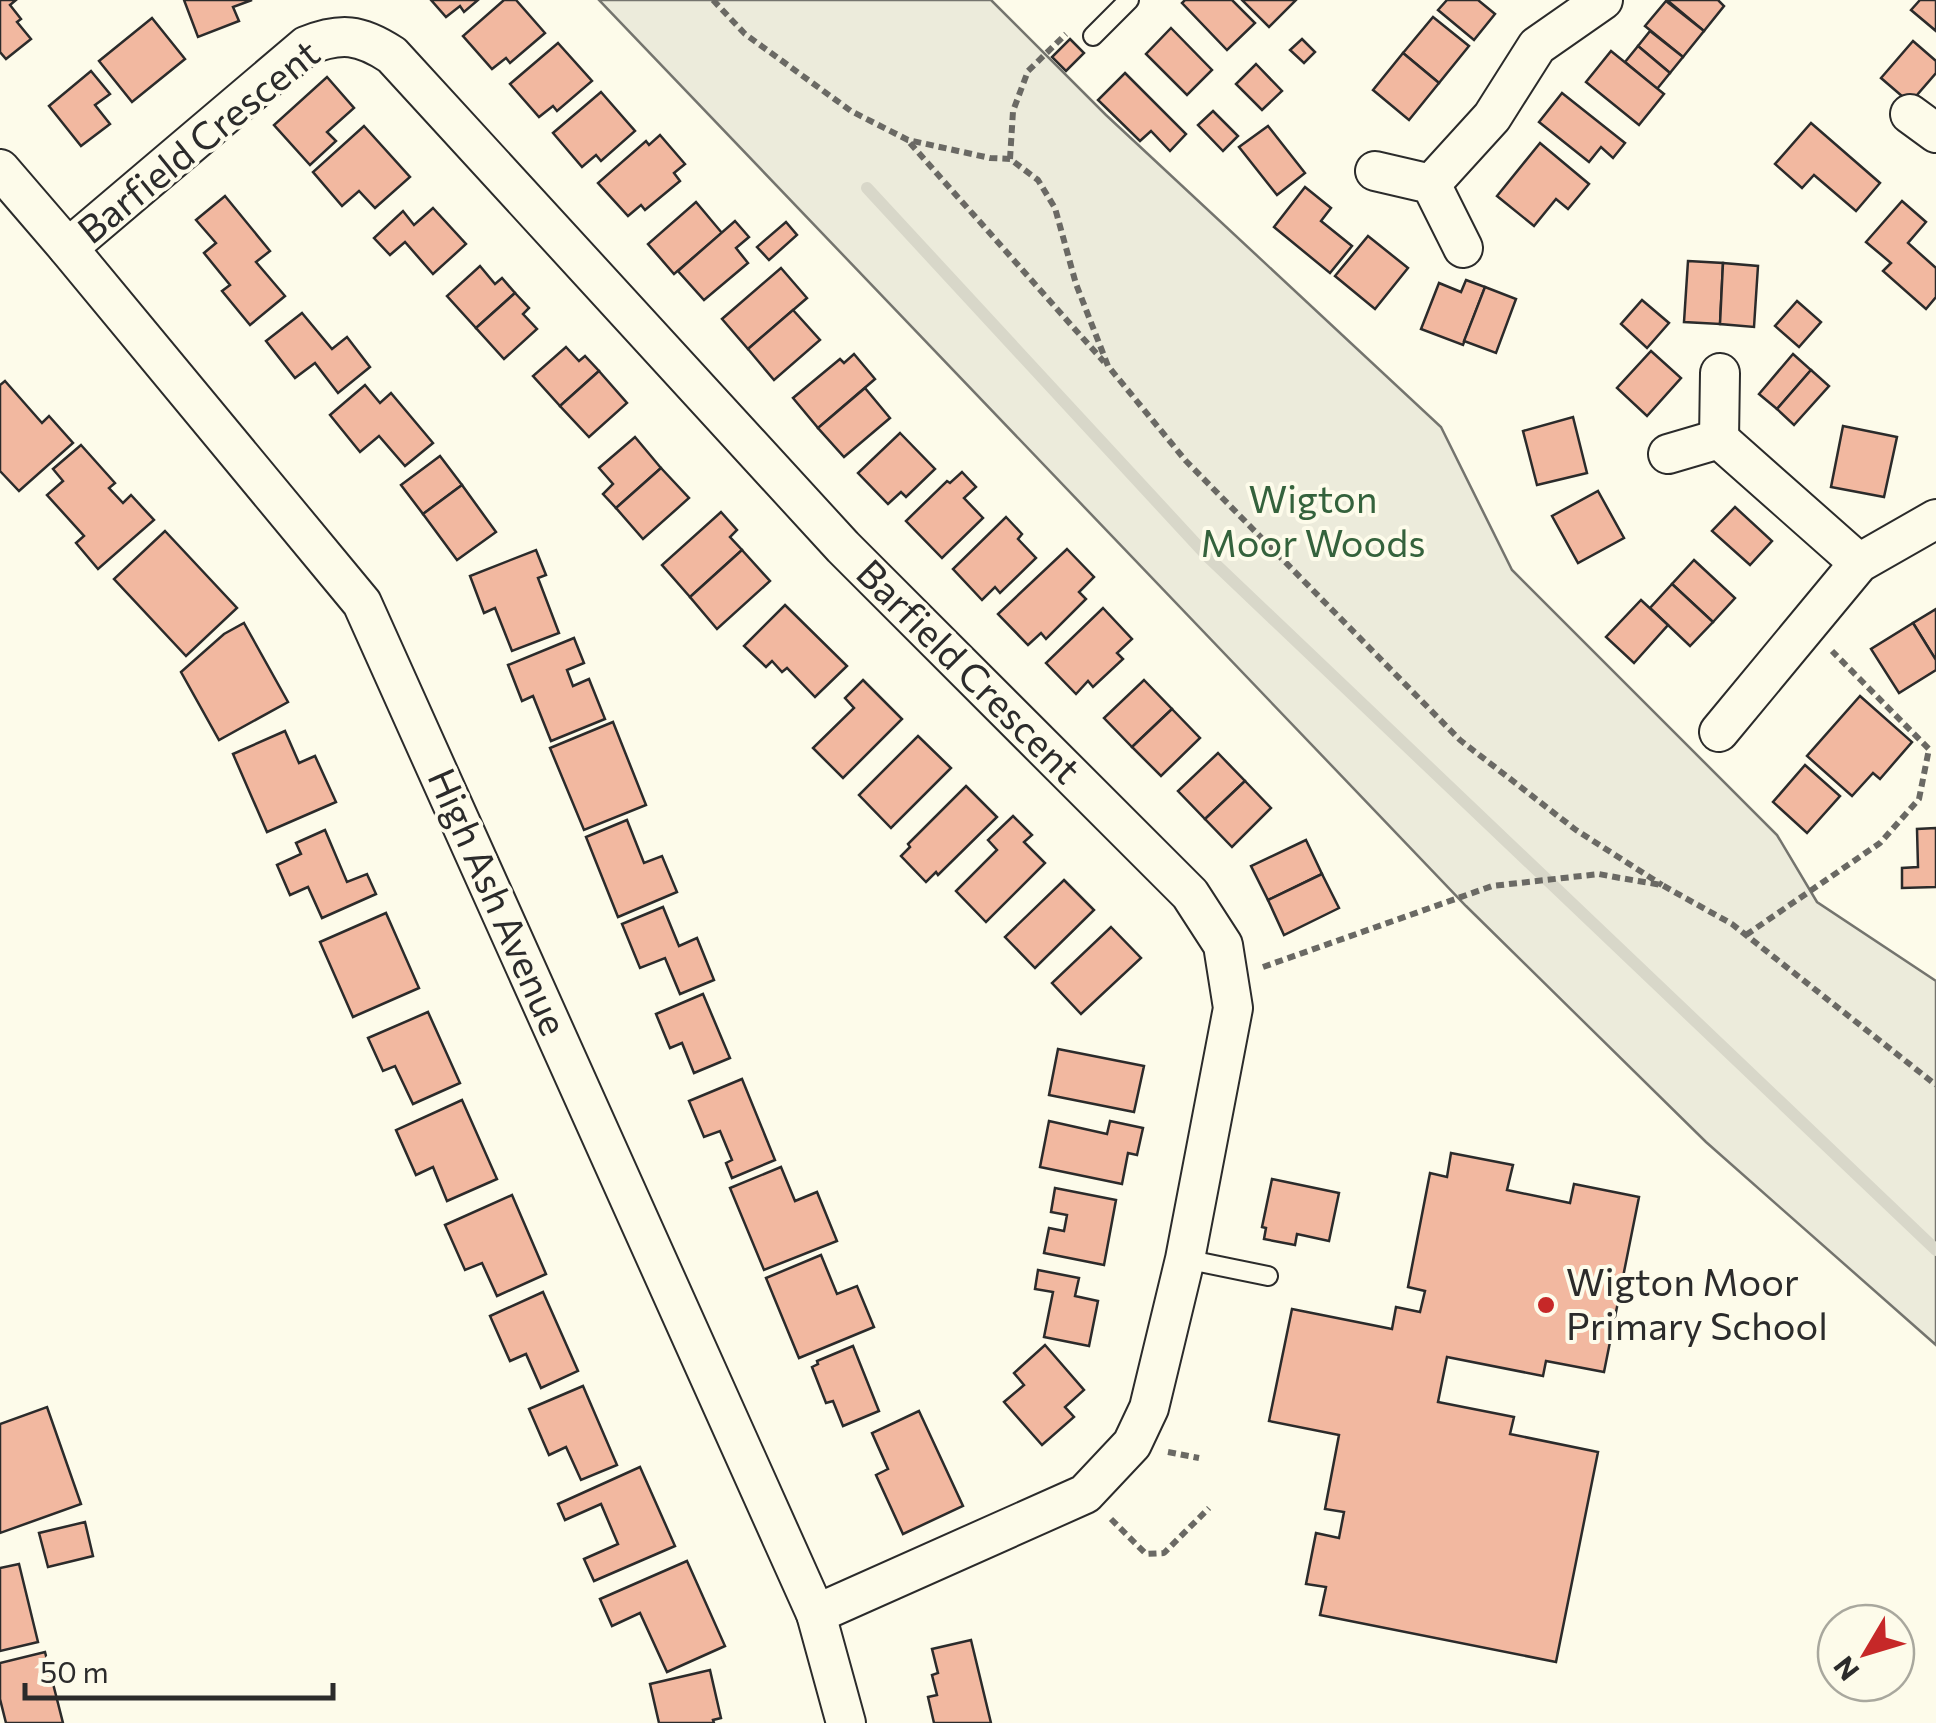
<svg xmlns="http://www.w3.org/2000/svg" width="1936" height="1723" font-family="Commissioner,sans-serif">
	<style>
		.green { fill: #ecebdb; stroke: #74746e; stroke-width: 2.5 }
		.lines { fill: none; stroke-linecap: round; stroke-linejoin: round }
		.stream { stroke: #d8d7c9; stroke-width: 12 }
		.building { fill: #f2b8a0; stroke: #2b2b2b; stroke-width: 2.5 }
		.lane-casing { stroke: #2b2b2b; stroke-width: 22 }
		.street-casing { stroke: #2b2b2b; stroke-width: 42 }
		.path { stroke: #6a6964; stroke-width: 6; stroke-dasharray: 8 5; stroke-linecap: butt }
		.lane { stroke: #fdfbea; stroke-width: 18 }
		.street { stroke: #fdfbea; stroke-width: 38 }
		.poi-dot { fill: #c62828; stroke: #fdfbea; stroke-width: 4 }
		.labels { text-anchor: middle; stroke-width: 8; stroke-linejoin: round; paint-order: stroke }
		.street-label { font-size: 38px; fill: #2b2b2b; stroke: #fdfbea }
		.park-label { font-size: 38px; fill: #34623c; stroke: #fdfbea }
		.poi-label { font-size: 38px; fill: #2b2b2b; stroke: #fdfbea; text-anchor: start }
	</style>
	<rect width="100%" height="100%" fill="#fdfbea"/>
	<!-- green -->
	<path class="green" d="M599,0h392l115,115 335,312 71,143 265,265 40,67 119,79v364l-230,-203 -240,-236z"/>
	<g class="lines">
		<!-- stream -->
		<path class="stream" d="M867,188l341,369 728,693"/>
	</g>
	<!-- building -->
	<g class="building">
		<path d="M0,0h16l-6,5 11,14 -4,3 14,17 -25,20 -6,-7z"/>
		<path d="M184,0h68l-19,7 6,14 -41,16z"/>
		<path d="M431,0h47l-14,12 -4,-6 -14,11z"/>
		<path d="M504,0h12l29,33 -35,30 -4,-5 -14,11 -29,-33z"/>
		<path d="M1185,0h47l23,23 -28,27 -45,-47z"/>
		<path d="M1242,0h54l-27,27z"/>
		<path d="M1447,0h31l17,14 -21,26 -36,-30z"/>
		<path d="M1667,0h51l6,6 -20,25z"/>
		<path d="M1920,0h16v31l-25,-21z"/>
		<path d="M1666,1l38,30 -21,26 -38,-31z"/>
		<path d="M1433,17l36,29 -30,37 -36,-30z"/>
		<path d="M152,18l33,41 -53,43 -33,-41z"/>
		<path d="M1171,28l41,42 -25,25 -41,-41z"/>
		<path d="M1650,31l33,26 -13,16 -32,-27z"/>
		<path d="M1070,39l14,14 -18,18 -14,-14z"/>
		<path d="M1302,39l13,13 -11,11 -14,-13z"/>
		<path d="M1913,41l23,20v12l-26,30 -29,-25z"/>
		<path d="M558,43l34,38 -35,30 -4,-5 -14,11 -29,-33z"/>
		<path d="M1638,46l32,27 -13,16 -32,-27z"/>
		<path d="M1611,51l53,43 -25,31 -53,-43z"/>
		<path d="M1403,53l36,30 -30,37 -36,-30z"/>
		<path d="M1256,64l26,27 -20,19 -26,-26z"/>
		<path d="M91,71l19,23 -15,11 15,19 -29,22 -32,-40z"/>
		<path d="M1125,73l61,61 -16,17 -19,-20 -11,10 -42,-41z"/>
		<path d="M327,77l27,31 -27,24 9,9 -26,24 -36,-40z"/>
		<path d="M601,92l34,39 -34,30 -5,-6 -14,12 -29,-34z"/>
		<path d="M1562,93l63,50 -12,15 -12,-11 -12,15 -50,-40z"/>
		<path d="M1213,111l25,25 -15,15 -25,-26z"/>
		<path d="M1811,123l69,60 -24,28 -42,-36 -12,13 -27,-24z"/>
		<path d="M364,126l46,51 -35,31 -16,-17 -17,15 -29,-34z"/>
		<path d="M1268,126l37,47 -28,22 -38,-48z"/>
		<path d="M660,135l25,29 -11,9 6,8 -35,29 -4,-5 -13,11 -30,-33 48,-42 3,4z"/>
		<path d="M1540,143l49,41 -21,25 -12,-10 -22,27 -37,-30z"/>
		<path d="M1305,187l26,21 -10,13 31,25 -22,27 -56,-46z"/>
		<path d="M225,196l45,55 -14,11 29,34 -35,29 -28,-34 8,-6 -26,-32 12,-10 -20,-23z"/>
		<path d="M1902,201l24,21 -18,21 28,25v29l-10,12 -43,-38 8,-8 -25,-21z"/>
		<path d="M696,202l26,31 -48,41 -26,-30z"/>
		<path d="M433,208l33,36 -33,30 -28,-32 -15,13 -16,-17 29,-27 11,14z"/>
		<path d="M735,221l14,16 -13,11 12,15 -44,37 -26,-29z"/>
		<path d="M786,222l11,13 -28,25 -12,-13z"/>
		<path d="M1368,236l40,32 -33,41 -40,-33z"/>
		<path d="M1688,261l35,2 -3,61 -36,-2z"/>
		<path d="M1723,263l35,3 -4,61 -34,-3z"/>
		<path d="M480,266l15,18 7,-6 13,15 -39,35 -29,-32z"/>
		<path d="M781,268l26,30 -59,51 -26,-30z"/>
		<path d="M1466,280l19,7 -22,58 -42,-16 18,-46 22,9z"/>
		<path d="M1485,287l31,12 -20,54 -32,-12z"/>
		<path d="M515,293l14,15 -6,6 14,15 -33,30 -28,-31z"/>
		<path d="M1642,300l27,23 -22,25 -26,-24z"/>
		<path d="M1797,301l24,21 -22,25 -24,-21z"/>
		<path d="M793,310l27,30 -46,40 -26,-31z"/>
		<path d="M302,313l30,36 15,-12 23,30 -32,26 -23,-30 -20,15 -29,-37z"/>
		<path d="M566,347l13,14 6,-5 14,15 -39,35 -27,-30z"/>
		<path d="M1651,351l30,27 -34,38 -30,-28z"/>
		<path d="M854,354l21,25 -57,49 -25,-30 47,-39 4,4z"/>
		<path d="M1793,354l18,16 -34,39 -18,-15z"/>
		<path d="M1811,370l18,16 -35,39 -17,-16z"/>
		<path d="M599,371l28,32 -38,34 -29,-31z"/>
		<path d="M5,381l37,42 7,-7 24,27 -54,48 -19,-20v-86z"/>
		<path d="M365,385l15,18 11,-10 42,50 -28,23 -26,-30 -19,16 -30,-37z"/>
		<path d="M865,388l25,30 -46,39 -26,-29z"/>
		<path d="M1573,417l14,56 -50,12 -14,-54z"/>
		<path d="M1843,426l54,11 -13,60 -53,-10z"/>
		<path d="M900,433l35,36 -29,28 -5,-5 -13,12 -30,-31z"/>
		<path d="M635,437l26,31 -45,40 -13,-14 10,-10 -14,-16z"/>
		<path d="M81,445l34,38 -6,5 14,15 8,-8 23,25 -56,49 -22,-26 8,-7 -37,-41 16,-14 -10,-12z"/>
		<path d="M440,456l22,29 -39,29 -22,-29z"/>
		<path d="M661,468l28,30 -46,41 -27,-31z"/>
		<path d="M962,472l14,15 -12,11 19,20 -41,40 -36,-37 41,-40 3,2z"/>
		<path d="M462,485l34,47 -39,28 -34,-46z"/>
		<path d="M1598,491l26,47 -46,25 -26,-47z"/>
		<path d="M1735,507l37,34 -22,24 -38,-34z"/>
		<path d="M721,512l16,18 -7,7 12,13 -52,47 -28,-32z"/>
		<path d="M1006,517l16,17 -4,5 18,19 -36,35 -5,-6 -13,13 -29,-31z"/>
		<path d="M165,531l72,77 -51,48 -72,-77z"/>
		<path d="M1067,549l27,28 -15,15 7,7 -40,40 -5,-6 -13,12 -30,-31z"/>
		<path d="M536,550l10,25 -8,3 21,55 -47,18 -17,-43 -11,5 -14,-37z"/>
		<path d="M742,550l28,31 -53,48 -27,-32z"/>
		<path d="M1694,560l41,38 -22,24 -41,-38z"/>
		<path d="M1672,584l41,38 -23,24 -40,-38z"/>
		<path d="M1641,600l27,25 -34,38 -28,-26z"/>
		<path d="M785,605l62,61 -32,31 -28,-29 -5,4 -10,-11 -6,6 -22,-21z"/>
		<path d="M1103,608l29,31 -15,14 6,6 -30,28 -5,-6 -12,13 -30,-31z"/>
		<path d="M1936,609v51l-23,-37z"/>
		<path d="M244,623l44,79 -69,38 -38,-68 43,-38z"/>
		<path d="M1913,623l23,37v10l-37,23 -28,-44z"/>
		<path d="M574,638l10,25 -17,7 6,16 16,-7 16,40 -54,22 -18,-45 -11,5 -14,-36z"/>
		<path d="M863,680l39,39 -59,59 -30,-30 41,-40 -9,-10z"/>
		<path d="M1144,680l28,29 -40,38 -28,-29z"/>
		<path d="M1860,696l52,46 -32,37 -7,-6 -21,23 -45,-40z"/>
		<path d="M1172,709l28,29 -39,38 -29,-29z"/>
		<path d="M613,722l33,83 -62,25 -34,-82z"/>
		<path d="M285,731l14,32 16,-7 21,46 -69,30 -34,-78z"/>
		<path d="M918,736l33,32 -60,60 -32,-33z"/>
		<path d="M1218,753l27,28 -40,38 -27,-28z"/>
		<path d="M1805,765l35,31 -33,37 -34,-31z"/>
		<path d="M1245,781l26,27 -39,39 -27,-28z"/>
		<path d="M966,786l31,31 -59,58 -2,-3 -10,10 -25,-26 9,-9 -2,-3z"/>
		<path d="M1013,816l19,19 -8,7 21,21 -59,59 -30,-31 41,-41 -9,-10z"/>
		<path d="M627,820l17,43 18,-7 15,36 -59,25 -32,-80z"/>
		<path d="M1936,828v59l-34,1v-20l16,-1 -1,-38z"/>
		<path d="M325,830l22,52 20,-8 9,20 -54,24 -14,-31 -18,8 -13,-30 24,-11 -5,-11z"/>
		<path d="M1306,840l16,34 -54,26 -17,-34z"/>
		<path d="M1322,874l17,34 -55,27 -16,-35z"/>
		<path d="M1064,880l30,30 -59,58 -30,-31z"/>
		<path d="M663,907l16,39 18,-8 17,42 -34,14 -15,-36 -25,10 -18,-44z"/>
		<path d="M386,913l33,75 -66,29 -33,-75z"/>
		<path d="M1111,927l30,31 -60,56 -29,-31z"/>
		<path d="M703,994l27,64 -36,15 -12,-30 -12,5 -14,-34z"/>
		<path d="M428,1012l32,71 -47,21 -18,-38 -12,5 -15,-33z"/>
		<path d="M1058,1049l86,17 -10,46 -85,-17z"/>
		<path d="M742,1079l33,81 -43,18 -6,-15 6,-3 -12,-29 -16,6 -15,-36z"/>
		<path d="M462,1100l35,79 -50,22 -14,-34 -17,8 -20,-45z"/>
		<path d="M1049,1121l58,13 3,-13 33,7 -6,27 -9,-2 -6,31 -82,-17z"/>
		<path d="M1451,1153l62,12 -6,25 63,13 4,-19 65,13 -35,175 -58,-11 -3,15 -96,-19 -9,45 76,15 -4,17 88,18 -42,210 -236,-47 6,-28 -20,-3 10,-51 23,5 5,-26 -19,-3 14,-74 -70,-14 23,-112 100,20 4,-22 24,5 5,-21 -17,-4 22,-114 17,4z"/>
		<path d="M781,1167l14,34 22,-9 20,49 -73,29 -34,-82z"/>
		<path d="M1272,1179l67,14 -10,48 -32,-7 -2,11 -31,-6 2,-11 -4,-1z"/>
		<path d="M1055,1188l61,12 -12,65 -60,-12 5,-25 15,3 3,-16 -16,-3z"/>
		<path d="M512,1195l34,79 -49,22 -15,-33 -17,7 -20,-45z"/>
		<path d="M821,1255l16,39 20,-8 17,41 -75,31 -33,-80z"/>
		<path d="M1038,1270l41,8 -4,18 23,5 -9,45 -45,-9 9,-45 -18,-3z"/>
		<path d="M543,1292l35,79 -37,17 -15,-34 -16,7 -20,-45z"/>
		<path d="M1045,1345l39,45 -19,17 9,10 -32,28 -38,-43 20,-17 -10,-12z"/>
		<path d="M853,1346l26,65 -36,15 -10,-25 -7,2 -14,-36 6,-3 -1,-3z"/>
		<path d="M583,1386l34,79 -36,15 -15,-33 -17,8 -20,-46z"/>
		<path d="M47,1407l34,97 -81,29v-109z"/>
		<path d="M919,1411l44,95 -60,28 -27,-59 12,-6 -16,-36z"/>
		<path d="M640,1467l35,79 -81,35 -10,-22 34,-15 -17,-40 -36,16 -7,-16z"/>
		<path d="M85,1522l8,34 -45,11 -9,-34z"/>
		<path d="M687,1561l38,85 -58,26 -27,-59 -28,13 -12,-27z"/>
		<path d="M19,1564l19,78 -38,9v-83z"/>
		<path d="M971,1640l20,83h-57l-6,-26 9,-2 -5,-20 6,-2 -6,-24z"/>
		<path d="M45,1652l18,71h-57l-6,-24v-36z"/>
		<path d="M710,1670l11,48 -8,2 1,3h-55l-9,-39z"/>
	</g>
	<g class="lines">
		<!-- lane casing -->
		<g class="lane-casing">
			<g id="lane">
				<path d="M1093,36l36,-36"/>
				<path d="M1185,1259l83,17"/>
			</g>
		</g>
		<!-- street casing -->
		<g class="street-casing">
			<g id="street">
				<path d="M1910,114l26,19"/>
				<path d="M0,169l68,79 294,355 454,1011 30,109"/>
				<path d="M1375,171l56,13 32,64"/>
				<path d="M1431,184l61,-67 45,-71 66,-46"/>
				<path d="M68,248l238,-202c35,-14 54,-12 86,9l451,492 347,347 33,51 10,63 -48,251 -36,149 -17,36 -47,50 -269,120"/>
				<path d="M1719,439l1,-66"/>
				<path d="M1668,454l51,-15 140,124"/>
				<path d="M1719,732l140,-169 77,-44"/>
			</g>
		</g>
		<!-- path -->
		<g class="path">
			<path d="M713,0l32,34 106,77 57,29 82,18 20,1 28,21 17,28 21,76 32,82 78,95 274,279 116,90 86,55"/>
			<path d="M910,143l194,219"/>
			<path d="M1010,159l3,-48 15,-40 38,-37"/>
			<path d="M1746,935l134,-92 39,-44 10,-50 -97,-98"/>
			<path d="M1263,967l229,-81 107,-12 21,4 42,7 70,39 204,161"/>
			<path d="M1168,1452l31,6"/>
			<path d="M1111,1519l35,35 18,-1 45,-45"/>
		</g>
		<!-- lane -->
		<use href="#lane" class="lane"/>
		<!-- street -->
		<use href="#street" class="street"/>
	</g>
	<!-- markers -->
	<circle class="poi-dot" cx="1546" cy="1305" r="10"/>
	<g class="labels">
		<!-- street labels -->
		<g class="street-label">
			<text transform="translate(199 142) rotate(-39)" y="13">Barfield Crescent</text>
			<text transform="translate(968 672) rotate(45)" y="13">Barfield Crescent</text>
			<text transform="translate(497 902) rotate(66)" y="13">High Ash Avenue</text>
		</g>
		<!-- park labels -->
		<g class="park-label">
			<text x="1313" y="513">Wigton<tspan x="1313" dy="44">Moor Woods</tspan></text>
		</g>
		<!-- poi labels -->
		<g class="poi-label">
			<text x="1566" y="1296">Wigton Moor<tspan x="1566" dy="44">Primary School</tspan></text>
		</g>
	</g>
	<!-- north arrow -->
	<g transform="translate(1866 1653) rotate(232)"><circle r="48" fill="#fdfbea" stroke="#a9a89e" stroke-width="2.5"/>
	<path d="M0-8L18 38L0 25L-18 38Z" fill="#c62828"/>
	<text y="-15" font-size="28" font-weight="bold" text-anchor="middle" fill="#2b2b2b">N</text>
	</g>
	<!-- scale -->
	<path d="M25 1683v15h308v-15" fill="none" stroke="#2b2b2b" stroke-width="5"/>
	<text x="40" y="1683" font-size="30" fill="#2b2b2b" stroke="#fdfbea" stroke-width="8" paint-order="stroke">50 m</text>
</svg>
